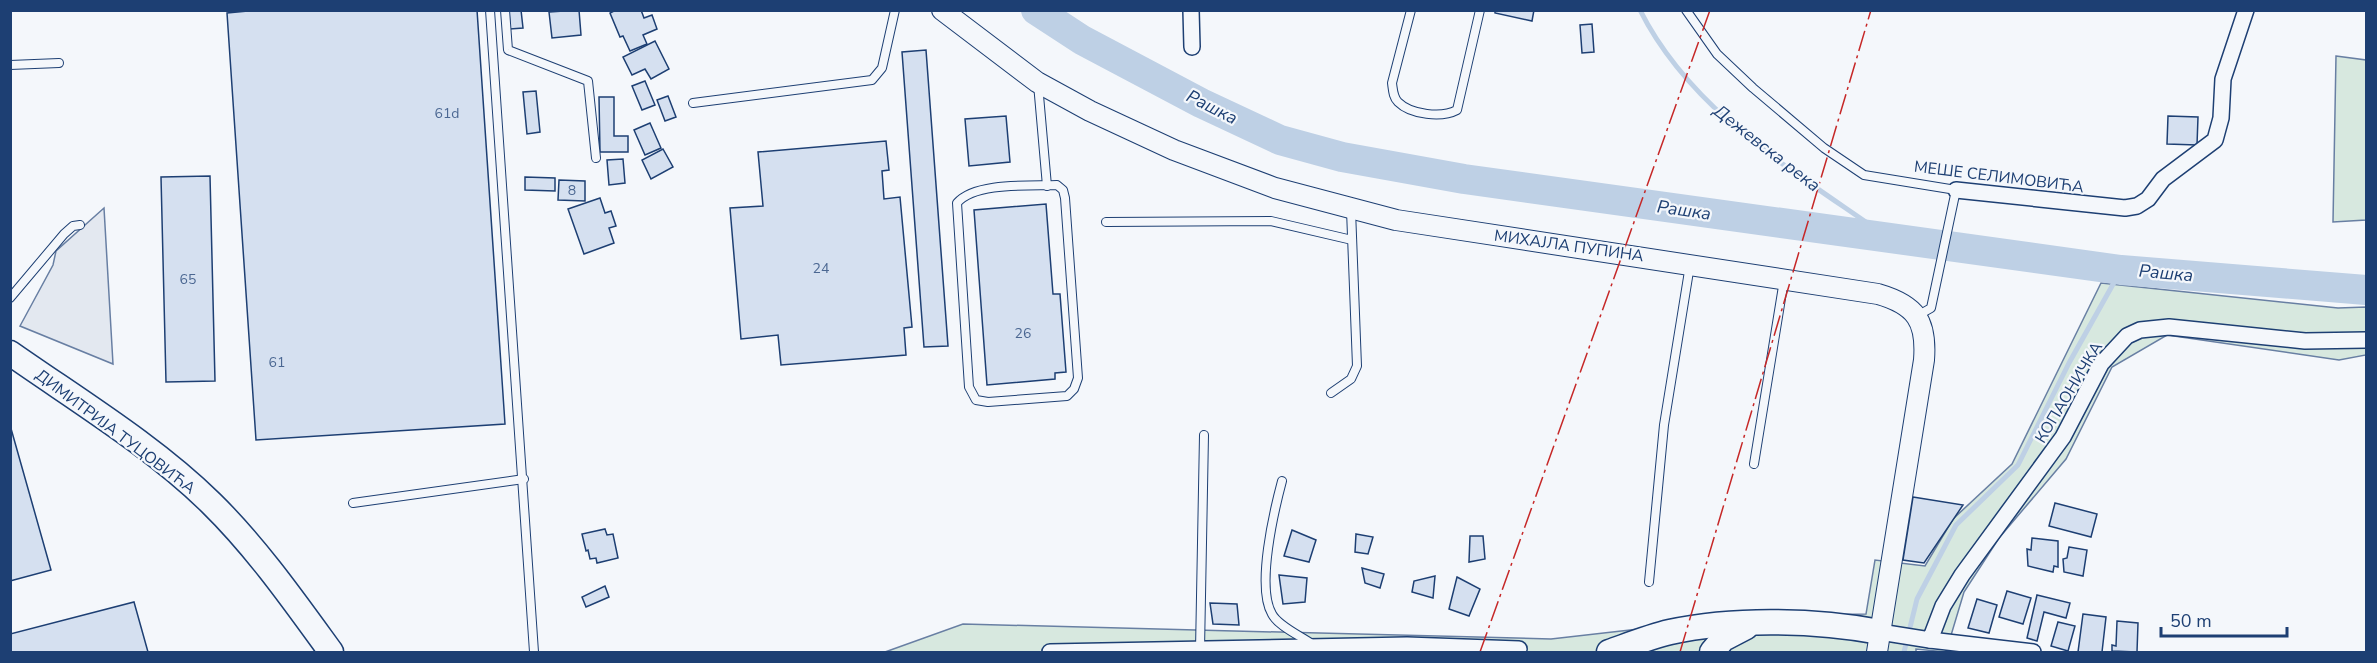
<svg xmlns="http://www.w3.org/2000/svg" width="2377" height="663" font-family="'Nunito Sans',sans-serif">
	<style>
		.green { fill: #d7e8df; stroke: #687fa3; stroke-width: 1.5 }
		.parking { fill: #e3e8f0; stroke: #687fa3; stroke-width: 1.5 }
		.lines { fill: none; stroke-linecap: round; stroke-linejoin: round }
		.stream { stroke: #bed0e5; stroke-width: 5 }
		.river { stroke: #bed0e5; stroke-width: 30 }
		.building { fill: #d5e0f0; stroke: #1d3f73; stroke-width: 1.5 }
		.service-casing { stroke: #1d3f73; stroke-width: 10 }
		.minor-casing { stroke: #1d3f73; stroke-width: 18 }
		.tertiary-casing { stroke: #1d3f73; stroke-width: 22 }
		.primary-casing { stroke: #1d3f73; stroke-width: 27 }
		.service { stroke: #f4f7fb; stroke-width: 8 }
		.minor { stroke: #f4f7fb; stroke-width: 15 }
		.tertiary { stroke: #f4f7fb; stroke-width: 20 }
		.primary { stroke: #f4f7fb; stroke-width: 24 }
		.power { stroke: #c62828; stroke-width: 1.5; stroke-dasharray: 21 4.5 3 4.5; stroke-linecap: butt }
		.labels { text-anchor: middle; stroke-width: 4.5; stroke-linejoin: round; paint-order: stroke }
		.number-label { font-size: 14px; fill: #4b6792 }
		.street-label { font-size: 16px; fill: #1d3f73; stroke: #f4f7fb }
		.water-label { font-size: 18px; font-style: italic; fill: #1d3f73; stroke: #f4f7fb }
	</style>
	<rect width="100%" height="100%" fill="#f4f7fb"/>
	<!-- green -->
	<g class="green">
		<path d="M2336,56l30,4v160l-33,2z"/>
		<path d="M2101,283l237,25 28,-1v48l-27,5 -172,-25 -55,32 -46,92 -67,79 -35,54 -18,60 -30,-3v3h-1031l78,-28 588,15 202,-23 113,-2 9,-54 50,6 28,-47 59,-55z"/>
	</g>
	<!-- parking -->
	<path class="parking" d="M104,208l9,156 -93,-38 33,-61 3,-14z"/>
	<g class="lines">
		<!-- stream -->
		<g class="stream">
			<path d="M1640,10c52,104 159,164 250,229"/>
			<path d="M1904,652l13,-53 39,-74 62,-60 51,-102 52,-93"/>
		</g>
		<!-- river -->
		<path class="river" d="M1036,10l46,30 119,63 79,37 62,17 122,22 657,91 245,20"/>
	</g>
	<!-- building -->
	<g class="building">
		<path d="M258,10h219l28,414 -249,16 -29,-427z"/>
		<path d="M509,10h12l2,18 -13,1z"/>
		<path d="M579,10l2,25 -29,3 -3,-26z"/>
		<path d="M616,10h25l3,8 8,-3 5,14 -14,6 4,9 -17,7 -7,-15 -3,1 -10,-24z"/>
		<path d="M1495,10h39l-2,11 -37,-8z"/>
		<path d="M1592,24l2,28 -12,1 -2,-28z"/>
		<path d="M655,41l14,28 -18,10 -6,-10 -13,6 -9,-18z"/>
		<path d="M926,50l22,296 -24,1 -22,-295z"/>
		<path d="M645,81l10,24 -13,5 -10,-24z"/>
		<path d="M536,91l4,41 -13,2 -4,-42z"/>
		<path d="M668,96l8,21 -11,4 -8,-21z"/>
		<path d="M599,97h15v39h14v16h-28z"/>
		<path d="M1006,116l4,46 -41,4 -4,-47z"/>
		<path d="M2168,116l30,1 -1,28 -30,-1z"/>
		<path d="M650,123l11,25 -16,7 -11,-25z"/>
		<path d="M886,141l3,29 -7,1 2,28 16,-2 12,130 -8,1 2,27 -125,10 -3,-30 -37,4 -11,-131 33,-2 -5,-54z"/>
		<path d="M663,149l10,18 -22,12 -9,-19z"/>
		<path d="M623,159l2,24 -16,2 -2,-25z"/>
		<path d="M210,176l5,205 -49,1 -5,-205z"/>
		<path d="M525,177l30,1v13l-30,-1z"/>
		<path d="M559,180l26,1v20l-27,-1z"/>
		<path d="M600,198l5,15 6,-2 5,15 -7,2 5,15 -30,11 -16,-45z"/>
		<path d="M1046,204l7,90h7l6,78 -11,1v6l-68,6 -13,-175z"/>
		<path d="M10,425l41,145 -41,11z"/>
		<path d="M1913,497l50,8 -39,58 -21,-3z"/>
		<path d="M2055,503l42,11 -6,23 -42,-11z"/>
		<path d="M605,529l2,6 6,-1 5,24 -21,5 -1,-5 -6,1 -2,-9 -2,1 -4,-17z"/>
		<path d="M1292,530l24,10 -7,22 -25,-6z"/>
		<path d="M1356,534l17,3 -5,17 -13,-2z"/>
		<path d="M1470,536h13l2,23 -16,3z"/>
		<path d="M2032,538l26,3v26l-4,-1 -1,6 -25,-6 -1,-17 4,1z"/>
		<path d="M2069,547l18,3 -4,26 -19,-4 -1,-13 4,-1z"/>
		<path d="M1362,568l22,6 -4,14 -15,-5z"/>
		<path d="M1279,575l28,3 -2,24 -22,2z"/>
		<path d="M1435,576l-2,22 -21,-6 2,-11z"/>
		<path d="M1457,577l23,12 -11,27 -20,-7z"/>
		<path d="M605,586l4,11 -23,10 -4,-10z"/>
		<path d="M2007,591l24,7 -8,26 -24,-7z"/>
		<path d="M2037,595l33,8 -4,15 -22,-6 -7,29 -10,-3z"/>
		<path d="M1977,599l20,6 -8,28 -21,-5z"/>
		<path d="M134,602l14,50h-138v-18z"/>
		<path d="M1210,603l27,1 2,21 -26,-1z"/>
		<path d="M2083,614l23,3 -4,35h-24z"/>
		<path d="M2117,621l21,2 -1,29 -25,-1v-6l4,1z"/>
		<path d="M2058,622l17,4 -7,25 -17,-5z"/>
	</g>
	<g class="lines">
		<!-- service casing -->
		<g class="service-casing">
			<g id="service">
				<path d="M490,10l44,642"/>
				<path d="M505,10l3,40 80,31 8,77"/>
				<path d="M1411,10l-19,73c1,7 1,14 6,19 13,13 44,16 59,8l23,-100"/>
				<path d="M1686,10l31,44 36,34 71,60 40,27 92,15 -25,118 -14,8"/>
				<path d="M10,65l49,-2"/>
				<path d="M1038,84l9,102"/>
				<path d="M693,103l179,-23 10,-12 13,-58"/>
				<path d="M1057,185l6,5 2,8 13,180 -4,11 -7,7 -79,6 -12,-2 -7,-13 -12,-184c18,-21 72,-17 100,-18z"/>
				<path d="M1106,222l165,-1 81,19"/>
				<path d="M10,298l54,-64 9,-8 7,-1"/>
				<path d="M1331,393l20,-14 6,-13 -6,-156"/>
				<path d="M1754,464l30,-184"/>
				<path d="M1282,481c-8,30 -26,106 -10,133 6,12 29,22 40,30"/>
				<path d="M353,503l171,-24"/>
				<path d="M1649,582l15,-157 26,-160"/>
				<path d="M1200,650l4,-215"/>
			</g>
		</g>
		<!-- minor casing -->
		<g class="minor-casing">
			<g id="minor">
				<path d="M1191,10l1,37"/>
				<path d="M1956,190l169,18 12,-2 11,-7 15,-20 52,-39 6,-22 2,-39 23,-69"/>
				<path d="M1880,632l50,8 13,-34 19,-31 101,-138 38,-73 26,-28 13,-6 29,-3 136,14 61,-1"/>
				<path d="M1930,640l103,12"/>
				<path d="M1050,652l357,-7 112,4"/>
			</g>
		</g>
		<!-- tertiary casing -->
		<g class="tertiary-casing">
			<path id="tertiary" d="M942,10l95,72 53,29 84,39 101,38 121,32 482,74c38,11 49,27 46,66l-47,292"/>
		</g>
		<!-- primary casing -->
		<g class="primary-casing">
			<g id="primary">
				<path d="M10,353c67,47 143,93 201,150 45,44 83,98 120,149"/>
				<path d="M1609,652c20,-7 40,-15 61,-20 64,-14 146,-12 210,0"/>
				<path d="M1712,652l11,-13 23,-12"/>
			</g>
		</g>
		<!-- service -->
		<use href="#service" class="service"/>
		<!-- minor -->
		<use href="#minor" class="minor"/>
		<!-- tertiary -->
		<use href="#tertiary" class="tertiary"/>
		<!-- primary -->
		<use href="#primary" class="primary"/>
		<!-- power -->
		<g class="power">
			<path d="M1480,652l230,-642"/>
			<path d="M1680,652l191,-642"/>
		</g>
	</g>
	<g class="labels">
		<!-- number labels -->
		<g class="number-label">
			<text x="447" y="118">61d</text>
			<text x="572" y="195">8</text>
			<text x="821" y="273">24</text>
			<text x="188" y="284">65</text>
			<text x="1023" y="338">26</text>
			<text x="277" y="367">61</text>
		</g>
		<!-- street labels -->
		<g class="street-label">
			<text transform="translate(1999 176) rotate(7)" y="6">МЕШЕ СЕЛИМОВИЋА</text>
			<text transform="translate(1569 245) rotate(8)" y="6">МИХАЈЛА ПУПИНА</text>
			<text transform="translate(2068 392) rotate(-59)" y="6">КОПАОНИЧКА</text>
			<text transform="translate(116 431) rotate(37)" y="6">ДИМИТРИЈА ТУЦОВИЋА</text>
		</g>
		<!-- water labels -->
		<g class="water-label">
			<text transform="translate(1212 107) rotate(27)" y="6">Рашка</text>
			<text transform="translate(1767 148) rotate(38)" y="6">Дежевска река</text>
			<text transform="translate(1684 210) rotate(8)" y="6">Рашка</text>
			<text transform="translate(2166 273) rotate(5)" y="6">Рашка</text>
		</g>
	</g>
	<!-- border -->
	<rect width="2377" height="663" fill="none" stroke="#1d3f73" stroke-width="24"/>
	<!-- scale -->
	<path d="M2161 627v9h126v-9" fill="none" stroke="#1d3f73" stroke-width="3"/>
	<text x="2170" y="627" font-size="18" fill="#1d3f73" stroke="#f4f7fb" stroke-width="4.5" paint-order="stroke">50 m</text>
</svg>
